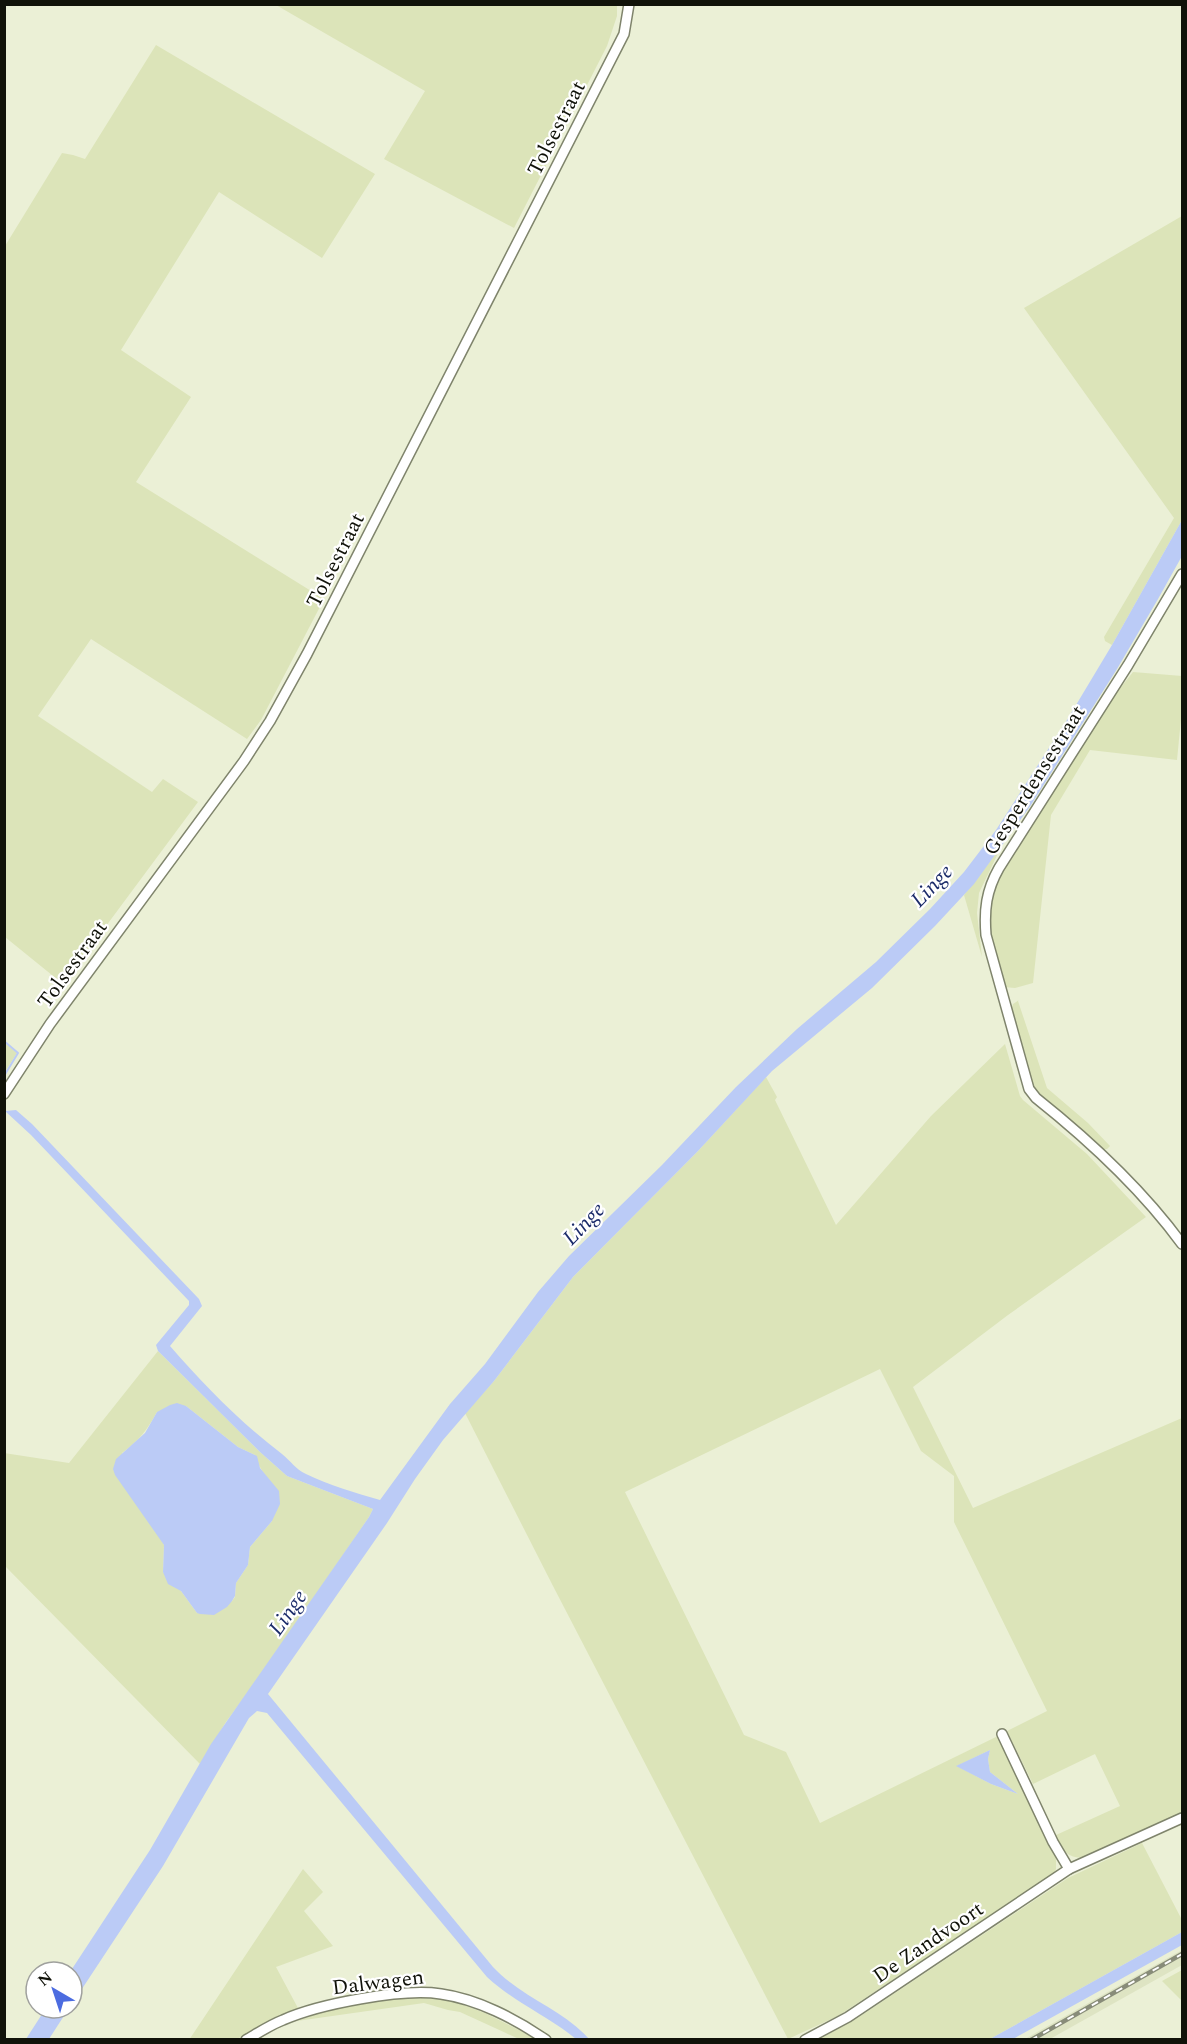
<svg xmlns="http://www.w3.org/2000/svg" width="1187" height="2044" font-family="Spectral,serif">
	<style>
		.built { fill: #dee4c3 }
		.green { fill: #dce4b9; fill-rule: evenodd }
		.water { fill: #bbcbf6 }
		.lines { fill: none; stroke-linecap: round; stroke-linejoin: round }
		.stream { stroke: #bbcbf6; stroke-width: 2 }
		.street-casing { stroke: #7f846c; stroke-width: 12 }
		.street { stroke: #fff; stroke-width: 9 }
		.rail-casing { stroke: #888c79; stroke-width: 4.5 }
		.rail { stroke: #fff; stroke-width: 2; stroke-dasharray: 7; stroke-linecap: butt }
		.labels { text-anchor: middle; stroke-width: 4.5; stroke-linejoin: round; paint-order: stroke }
		.street-label { font-size: 21px; fill: #101209; stroke: #fff }
		.water-label { font-size: 22px; font-style: italic; fill: #1c2c6a; stroke: #fff }
	</style>
	<rect width="100%" height="100%" fill="#ebf0d6"/>
	<!-- built -->
	<path class="built" d="M1182,1950v15l-132,74h-25z"/>
	<!-- green -->
	<g class="green">
		<path d="M617,4v12l-10,30 -93,182 -130,-69 41,-68 -149,-86z"/>
		<path d="M156,45l219,129 -53,84 -103,-66 -98,158 70,47 -55,85 188,117 -63,121 -14,19 -156,-100 -53,77 114,76 11,-13 35,23 -135,182 -58,-47v-691l57,-93 11,2 12,4z"/>
		<path d="M1182,216v304l-70,125 -7,-4 -1,-4 70,-119 -150,-210z"/>
		<path d="M1133,672l49,4v33l-5,51 -87,-10 -39,65 -18,168 -18,5 -12,-1 -13,-55 -2,-25 5,-20 116,-185z"/>
		<path d="M1001,847l-22,46 -2,20 5,44 -18,-62z"/>
		<path d="M1019,1000l-1,1 29,87 41,35 22,23 -3,3h-4l-69,-60 -6,-12 -17,-67 2,-6z"/>
		<path d="M5,1043l12,10 -12,19z"/>
		<path d="M1005,1044l15,52 3,4 64,54 59,63 -138,98 -95,72 60,121 209,-90v394l-99,46c-15,0 -24,-9 -27,-23l64,-29 -25,-52 -62,30 -26,-53 40,-20 -93,-189v-46l-33,-25 -41,-82 -255,123 119,243 42,17 34,71 178,-87 58,120v13l-4,8 -85,54 -129,85 -50,23 -235,-453 -88,-173 29,-32 79,-104 125,-126 68,-74 11,20 -2,3 61,125 95,-109zM990,1750l-2,9 2,13 28,22 -27,-10 -34,-18z"/>
		<path d="M158,1351l102,101 27,24 86,33 -4,8 -104,152 -39,53 -26,42 -195,-198 -1,-113 65,10zM186,1406l52,41 17,8 2,7 7,12 8,47 -22,26 -2,18 -12,18 -1,14 -3,4 -35,12 -16,-22 -18,-19 1,-27 -42,-92c17,-12 25,-23 35,-41z"/>
		<path d="M1142,1843l40,77v12l-192,107 -172,1 38,-21 212,-141z"/>
		<path d="M303,1869l20,23 -19,19 29,35 -57,21 23,43 -34,14 -28,15 -48,1z"/>
		<path d="M1182,1970v31l-20,-20z"/>
		<path d="M429,1996l29,7 27,10 52,26h-18l-59,-27 -12,-2 -24,-7 -127,18c42,-16 87,-23 132,-25z"/>
	</g>
	<!-- water -->
	<g class="water">
		<path d="M1182,520v36l-24,43 -41,70 -86,136 -57,79 -39,42 -63,62 -100,83 -74,80 -125,126 -79,104 -51,59 -28,39 -28,44 -119,171 225,273c28,30 71,43 96,72h-13c-28,-23 -62,-37 -89,-62l-220,-264 -10,-2 -8,7 -86,148 -91,138v-32h-2l80,-122 61,-106 158,-227 4,-8 -86,-33 -27,-24 -102,-101 -2,-6 33,-40v-4l-158,-166 -26,-24 11,-1 16,14 167,175 3,7 -32,40c34,39 71,77 112,108 9,7 13,15 24,20 23,11 49,19 74,26l70,-96 35,-40 53,-72 31,-36 93,-91 74,-78 61,-58 79,-67 54,-53 34,-37 32,-42 71,-110 45,-75z"/>
		<path d="M177,1403l9,3 52,41 19,9 3,12 19,23 1,13 -8,17 -22,26 -2,18 -12,18 -1,13 -3,5 -5,6 -13,8 -14,-1 -3,-1 -16,-22 -13,-7 -5,-12 1,-27 -49,-70 -2,-6 3,-10 29,-26 12,-21 13,-7z"/>
		<path d="M990,1750l-2,9 2,13 28,22 -27,-10 -35,-18z"/>
		<path d="M1182,1932v13l-169,94h-23z"/>
		<path d="M46,2008h23l-20,31h-23z"/>
	</g>
	<g class="lines">
		<!-- stream -->
		<path class="stream" d="M4,1041l14,12 -14,23"/>
		<!-- street casing -->
		<g class="street-casing">
			<g id="street">
				<path d="M1182,574l-54,91 -129,203c-13,23 -15,42 -13,67l43,154 7,9c54,43 105,90 146,146"/>
				<path d="M4,1094l46,-70 194,-263 26,-40 37,-67 317,-620 5,-30"/>
				<path d="M1002,1734l51,108 16,27"/>
				<path d="M246,2040c12,-7 24,-15 37,-20 36,-16 119,-32 158,-26 36,5 75,25 105,46"/>
				<path d="M805,2040l43,-23 221,-148 113,-51"/>
			</g>
		</g>
		<!-- street -->
		<use href="#street" class="street"/>
		<!-- rail casing -->
		<g class="rail-casing">
			<path id="rail" d="M1031,2040l151,-86"/>
		</g>
		<!-- rail -->
		<use href="#rail" class="rail"/>
	</g>
	<g class="labels">
		<!-- street labels -->
		<g class="street-label">
			<text transform="translate(556 128) rotate(-63)" y="7">Tolsestraat</text>
			<text transform="translate(335 560) rotate(-63)" y="7">Tolsestraat</text>
			<text transform="translate(1034 780) rotate(-58)" y="7">Gesperdensestraat</text>
			<text transform="translate(72 964) rotate(-54)" y="7">Tolsestraat</text>
			<text transform="translate(928 1942) rotate(-34)" y="7">De Zandvoort</text>
			<text transform="translate(378 1982) rotate(-7)" y="7">Dalwagen</text>
		</g>
		<!-- water labels -->
		<g class="water-label">
			<text transform="translate(931 885) rotate(-46)" y="8">Linge</text>
			<text transform="translate(583 1223) rotate(-46)" y="8">Linge</text>
			<text transform="translate(287 1612) rotate(-55)" y="8">Linge</text>
		</g>
	</g>
	<!-- border -->
	<rect width="1187" height="2044" fill="none" stroke="#101209" stroke-width="12"/>
	<!-- north arrow -->
	<g transform="translate(54 1990) rotate(321)"><circle r="28" fill="#ffffff" stroke="#9fa09d" stroke-width="1.5"/>
	<path d="M0-4.5L10 22L0 15L-10 22Z" fill="#4c6ce0"/>
	<text y="-9" font-size="16" font-weight="bold" text-anchor="middle" fill="#101209">N</text>
	</g>
</svg>
